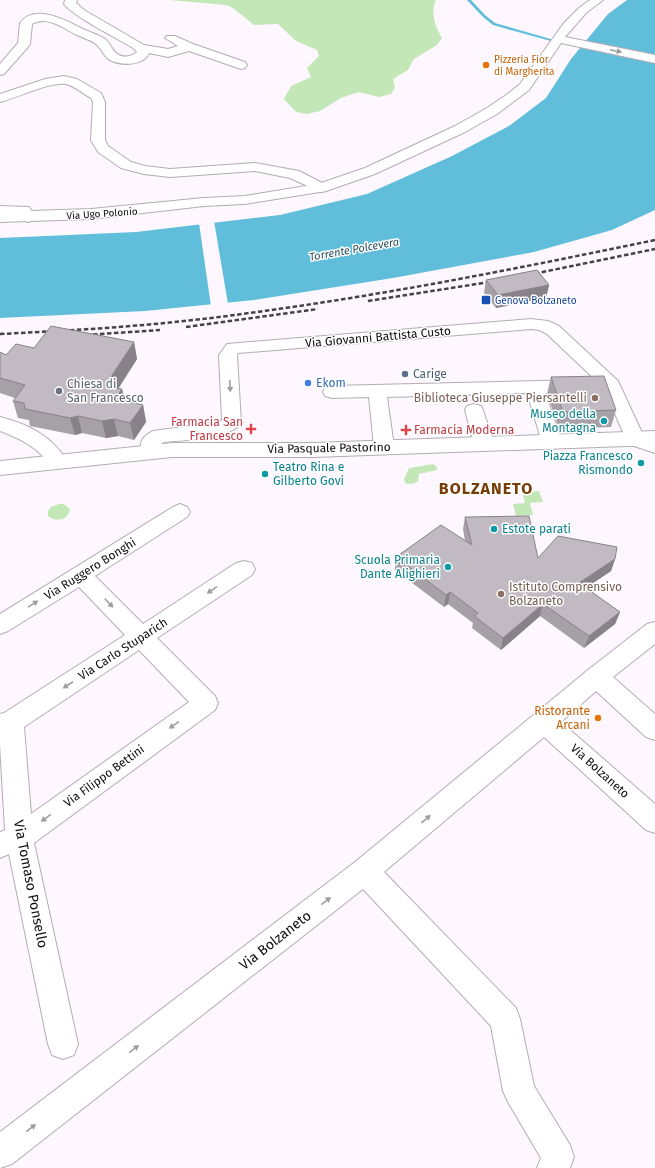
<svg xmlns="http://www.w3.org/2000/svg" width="655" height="1168" font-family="'Fira Sans',sans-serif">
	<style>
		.green { fill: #c3e7b7 }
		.water { fill: #61bedb }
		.pier { fill: #fef7ff }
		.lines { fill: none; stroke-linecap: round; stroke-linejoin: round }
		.stream { fill: #61bedb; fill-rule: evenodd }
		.minor-casing { stroke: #b3acb3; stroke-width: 2 }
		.major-casing { stroke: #b3acb3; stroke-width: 2 }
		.minor { fill: #fff; fill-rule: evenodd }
		.major { fill: #fff; fill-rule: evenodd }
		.rail { stroke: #454245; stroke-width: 2.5; stroke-dasharray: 4.5 2.5; stroke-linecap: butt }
		.wall { fill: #a6a0a7 }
		.shaded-wall { fill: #878288 }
		.building { fill: #c1bac2; stroke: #878288 }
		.oneway { fill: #9f9e9f }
		.food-dot { fill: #e8710a; stroke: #fff; stroke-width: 1.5 }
		.transit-dot { fill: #1a4fb4; stroke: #fff; stroke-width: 1.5 }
		.service-dot { fill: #5c6f8a; stroke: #fff; stroke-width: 1.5 }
		.shop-dot { fill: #3f7fe0; stroke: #fff; stroke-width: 1.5 }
		.worship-dot { fill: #6b7280; stroke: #fff; stroke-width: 1.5 }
		.education-dot { fill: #8d6e63; stroke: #fff; stroke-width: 1.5 }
		.culture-dot { fill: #0f9aa8; stroke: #fff; stroke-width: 1.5 }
		.health-dot { fill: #e0444e; stroke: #fff; stroke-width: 1.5 }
		.labels { text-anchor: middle; stroke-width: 3; stroke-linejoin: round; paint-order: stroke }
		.far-food-label { font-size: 10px; fill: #c56008; stroke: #fff; text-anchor: start }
		.far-street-label { font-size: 10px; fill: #0f0d0f; stroke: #fff }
		.far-transit-label { font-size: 10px; fill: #164399; stroke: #fff; text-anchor: start }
		.far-water-label { font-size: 11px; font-style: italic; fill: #254e5b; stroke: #fff }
		.street-label { font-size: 12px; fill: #0f0d0f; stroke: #fff }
		.service-label { font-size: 12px; fill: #4e5e75; stroke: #fff; text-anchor: start }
		.shop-label { font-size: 12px; fill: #366cbe; stroke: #fff; text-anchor: start }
		.worship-label { font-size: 12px; fill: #5b616d; stroke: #fff; text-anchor: start }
		.education-label { font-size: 12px; fill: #785e54; stroke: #fff; text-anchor: end }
		.culture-label { font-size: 12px; fill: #0d838f; stroke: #fff; text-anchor: end }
		.health-label { font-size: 12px; fill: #be3a42; stroke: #fff; text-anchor: end }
		.food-label { font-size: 12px; fill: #c56008; stroke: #fff; text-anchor: end }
		.near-street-label { font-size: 14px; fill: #0f0d0f; stroke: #fff }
		.district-label { font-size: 16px; font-weight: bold; letter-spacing: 1px; fill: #773d09; stroke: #fff }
	</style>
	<rect width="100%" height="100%" fill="#fef7ff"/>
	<!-- green -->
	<g class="green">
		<path d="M169,0h267c-6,13 -1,26 6,38l-5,7 -23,14 -6,11 -15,9 2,9 -4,6 -12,3 -21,-5 -17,6 -21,13 -13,3 -11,-2 -12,-13 7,-13 20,-9 -4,-9 12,-12 -2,-6 -21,-9 -18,-17 -24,1 -21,-17 -7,-3z"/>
		<path d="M433,464l4,3v3l-18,4 -1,7c-4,3 -8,4 -13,2l-1,-4 5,-11z"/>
		<path d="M539,491l4,11 -13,1 3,12 -17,1 -3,-12 12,-1 -3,-11z"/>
		<path d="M59,504h5l6,5c-1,11 -14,14 -22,7v-5l3,-4z"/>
	</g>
	<!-- water -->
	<path class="water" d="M627,0h28v210l-43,20 -78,22 -141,26 -139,22 -109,11 -145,7v-80l136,-6 144,-17 87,-21 85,-38 57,-30 37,-28 25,-39 37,-45z"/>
	<!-- pier -->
	<path class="pier" d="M214,221l14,83 -17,2 -12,-83z"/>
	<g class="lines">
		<!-- stream -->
		<path class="stream" d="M467,0h4l14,15 10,8 66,19 -3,1 -65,-18 -10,-8z"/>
		<!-- minor casing -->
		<g class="minor-casing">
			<g id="minor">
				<path d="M65,0h12l-1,3 8,7 60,35 24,4 10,-3 -13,-8 2,-2h8l18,8 52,18 2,3 -2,3 -4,1 -52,-18 -21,6 -19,-4c-5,13 -28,13 -39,7 -6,-3 -8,-11 -14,-16 -5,-4 -13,-6 -19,-9 -14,-7 -30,-20 -45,-11l-2,20 -2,3 -24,27 -4,1v-11l18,-21 2,-20c15,-21 49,-1 65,7 7,3 14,5 20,9 6,4 7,13 14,16 6,3 12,1 17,-2l1,-1 -4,-4c-16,-10 -59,-31 -69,-44z"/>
				<path d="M64,76l13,3 24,14 4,9v38l3,6 23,16 14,4 25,3 85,-6 44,8 27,14 2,3 -2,3 -5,1 -31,-14 -35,-7 -85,6 -26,-3 -23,-6 -23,-16 -7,-12 2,-38 -2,-4c-8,-4 -16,-12 -25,-14 -15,-3 -49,14 -66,18v-8l45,-15z"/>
				<path d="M0,206l29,1 7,10 -3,3 -5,2 -5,-2 -4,-6h-19z"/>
				<path d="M531,319l17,2 11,5 59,55 25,54 12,4v14l-27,-9 -24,-56 -57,-54 -8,-4 -8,-1 -293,24 -1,2 4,68c-10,16 -58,17 -77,19l-3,2v7l-3,5 -7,2 -7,-2c-7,-13 -2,-19 9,-25l66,-9 3,-2 -3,-65 8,-11z"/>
				<path d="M579,380l6,2 3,4 -3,4 -6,2 -34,1 17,49 -3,5 -7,2 -7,-2 -3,-5 -15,-49 -140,4 7,50 -3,5 -7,2 -7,-2 -3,-5 -5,-50 -37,1 -7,-2 -2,-4 2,-4 7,-2z"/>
				<path d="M474,404l7,2 2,4 11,34 -3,5 -7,2 -7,-2 -3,-5 -9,-34 2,-4z"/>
				<path d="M0,417c28,7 52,19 67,44l-3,5 -7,2 -7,-2c-11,-19 -30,-27 -50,-35z"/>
				<path d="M180,504l7,3 3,5 -3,5 -92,59 48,48 93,-61 8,-2 8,2 3,6 -3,6 -95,63 58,58 3,7 -3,7 -181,133 44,201 -4,11 -11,4 -11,-4 -4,-11 -39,-190 -9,4v-26l5,-2 -5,-86v-30l4,-1 121,-78 -46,-48 -71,44 -8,3v-20l173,-107zM139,650l50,52 -158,112 -7,-87z"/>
				<path d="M655,622v22l-42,33 42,37v26l-9,-3 -50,-46 -35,31 94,82v29l-9,-3 -102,-93 -160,135 132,136 4,11 14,67 36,59 4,12 -4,11h-33l4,-10 -33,-56 -5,-11 -12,-65 -128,-137 -351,275 -12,4v-36l355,-270 233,-192 59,-46z"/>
			</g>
		</g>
		<!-- major casing -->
		<g class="major-casing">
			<g id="major">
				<path d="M590,0h13l-16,12 -22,25 90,18v8l-94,-20 -32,47 -32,24 -32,18 -90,42 -49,17 -81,13 -41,2 -113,13 -91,3v-10l91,-3 113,-11 41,-2 73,-12 47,-16 90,-42 32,-18 22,-15 11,-9 44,-61 15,-15z"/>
				<path d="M655,431v14l-342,12h-141l-172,18v-14l172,-18h141z"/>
			</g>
		</g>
		<!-- minor -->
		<use href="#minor" class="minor"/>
		<!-- major -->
		<use href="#major" class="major"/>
		<!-- rail -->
		<g class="rail">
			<path d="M528,275l127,-26"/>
			<path d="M368,301l128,-20"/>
			<path d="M186,327l132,-18"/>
			<path d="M0,334c83,-4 166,-9 249,-21 136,-18 271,-45 406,-73"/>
			<path d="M86,335l74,-5"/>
		</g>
	</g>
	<!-- wall -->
	<g class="wall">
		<path d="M486,280l63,5 -3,13 -50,10 -12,-15z"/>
		<path d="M134,342l3,17 -19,30h4l2,7 3,1 1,4 15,4 3,17 -12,18 -16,-4 -12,2 -24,-5 -7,2 -45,-9 -1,-6 -11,-2 -5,-17 2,-3 -15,-5v-41l6,3 28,-7z"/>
		<path d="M551,377l65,33 -5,17 -52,2 -12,-35z"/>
		<path d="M465,517l73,41 77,1 -4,12 -25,17 34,24 -5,12 -31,24 -44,-32 -39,34 -29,-22 1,-5 -25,-19 -4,3 -49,-37 1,-13 69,-16 -2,-12z"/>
	</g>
	<!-- shaded-wall -->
	<g class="shaded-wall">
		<path d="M549,285l-3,13 -50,10 2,-13z"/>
		<path d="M134,342l3,17 -28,44 -4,-17z"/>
		<path d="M122,389l4,17 -8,-11z"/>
		<path d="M143,405l3,17 -12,18 -4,-17z"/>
		<path d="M78,416l4,17 -7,2 -5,-17z"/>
		<path d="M114,419l4,17 -12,2 -4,-17z"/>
		<path d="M615,559l-4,12 -36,24 4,-12z"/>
		<path d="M450,592l-2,12 -4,3 2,-12z"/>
		<path d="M543,604l-3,12 -39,34 2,-12z"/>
		<path d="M620,612l-5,12 -31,24 5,-12z"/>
	</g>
	<!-- building -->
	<g class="building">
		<path d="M537,270l12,15 -51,10 -12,-15z"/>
		<path d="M51,326l83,16 -29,44 17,3 -4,6 9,2 -2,4 18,4 -13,18 -16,-4 -12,2 -24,-5 -8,2 -45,-9 -1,-6 -11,-2 12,-16 -25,-7v-26l6,3 10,-11 18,4z"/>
		<path d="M604,376l12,34 -53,2 -12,-35z"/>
		<path d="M529,516l9,42 20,-22 59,11 -2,12 -36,24 41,29 -31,24 -46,-32 -40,34 -29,-22 4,-3 -28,-21 -4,3 -50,-38 45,-32 31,20 -7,-28z"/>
	</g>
	<!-- one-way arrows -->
	<defs><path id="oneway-solid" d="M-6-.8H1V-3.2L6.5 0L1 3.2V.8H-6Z"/></defs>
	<g class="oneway">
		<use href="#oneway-solid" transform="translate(616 51) rotate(12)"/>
		<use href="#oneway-solid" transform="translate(230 386) rotate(87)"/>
		<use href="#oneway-solid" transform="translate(212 590) rotate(146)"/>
		<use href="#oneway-solid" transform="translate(109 603) rotate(46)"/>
		<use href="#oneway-solid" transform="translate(33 604) rotate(-32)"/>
		<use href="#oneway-solid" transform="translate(68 685) rotate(147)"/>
		<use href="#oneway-solid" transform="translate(174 725) rotate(145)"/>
		<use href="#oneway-solid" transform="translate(46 818) rotate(144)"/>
		<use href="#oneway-solid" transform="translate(426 819) rotate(-41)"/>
		<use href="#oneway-solid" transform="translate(326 901) rotate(-38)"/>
		<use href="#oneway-solid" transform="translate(134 1049) rotate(-37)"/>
		<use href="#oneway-solid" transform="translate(31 1128) rotate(-38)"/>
	</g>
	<!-- markers -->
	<g class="food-dot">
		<circle cx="486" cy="65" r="4"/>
		<circle cx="598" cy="718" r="4"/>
	</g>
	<rect class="transit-dot" x="481" y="295" width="10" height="10" rx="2"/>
	<circle class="service-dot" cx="405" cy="374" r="4"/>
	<circle class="shop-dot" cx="308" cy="383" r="4"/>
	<circle class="worship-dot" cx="59" cy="391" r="4"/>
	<g class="education-dot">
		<circle cx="595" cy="398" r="4"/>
		<circle cx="501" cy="594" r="4"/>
	</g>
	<g class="culture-dot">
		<circle cx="604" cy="421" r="4"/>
		<circle cx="641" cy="463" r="4"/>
		<circle cx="265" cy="474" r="4"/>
		<circle cx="494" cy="529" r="4"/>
		<circle cx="448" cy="567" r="4"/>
	</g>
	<g class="health-dot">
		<path d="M249 423h4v4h4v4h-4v4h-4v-4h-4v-4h4z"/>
		<path d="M404 424h4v4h4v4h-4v4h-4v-4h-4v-4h4z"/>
	</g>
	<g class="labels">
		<!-- far-food labels -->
		<g class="far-food-label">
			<text x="494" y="63">Pizzeria Fior<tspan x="494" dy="12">di Margherita</tspan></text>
		</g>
		<!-- far-street labels -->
		<g class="far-street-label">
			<text transform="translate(102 213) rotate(-4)" y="4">Via Ugo Polonio</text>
		</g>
		<!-- far-transit labels -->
		<g class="far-transit-label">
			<text x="495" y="304">Genova Bolzaneto</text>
		</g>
		<!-- far-water labels -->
		<g class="far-water-label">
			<text transform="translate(354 249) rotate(-10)" y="4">Torrente Polcevera</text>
		</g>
		<!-- street labels -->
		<g class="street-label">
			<text transform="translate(378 337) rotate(-5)" y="4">Via Giovanni Battista Custo</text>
			<text transform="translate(329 448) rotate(-1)" y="4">Via Pasquale Pastorino</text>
			<text transform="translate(90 569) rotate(-32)" y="4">Via Ruggero Bonghi</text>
			<text transform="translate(123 649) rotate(-33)" y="4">Via Carlo Stuparich</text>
			<text transform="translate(600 771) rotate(42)" y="4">Via Bolzaneto</text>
			<text transform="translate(104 776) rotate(-36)" y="4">Via Filippo Bettini</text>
		</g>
		<!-- service labels -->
		<g class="service-label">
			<text x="413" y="378">Carige</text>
		</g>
		<!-- shop labels -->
		<g class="shop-label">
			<text x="316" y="387">Ekom</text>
		</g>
		<!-- worship labels -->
		<g class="worship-label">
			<text x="67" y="388">Chiesa di<tspan x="67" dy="14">San Francesco</tspan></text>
		</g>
		<!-- education labels -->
		<g class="education-label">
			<text x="587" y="402">Biblioteca Giuseppe Piersantelli</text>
			<text x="509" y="591" text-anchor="start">Istituto Comprensivo<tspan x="509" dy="14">Bolzaneto</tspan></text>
		</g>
		<!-- culture labels -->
		<g class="culture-label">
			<text x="596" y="418">Museo della<tspan x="596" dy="14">Montagna</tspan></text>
			<text x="633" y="460">Piazza Francesco<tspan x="633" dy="14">Rismondo</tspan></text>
			<text x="273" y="471" text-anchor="start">Teatro Rina e<tspan x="273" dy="14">Gilberto Govi</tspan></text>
			<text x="502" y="533" text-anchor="start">Estote parati</text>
			<text x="440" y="564">Scuola Primaria<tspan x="440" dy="14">Dante Alighieri</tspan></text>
		</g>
		<!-- health labels -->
		<g class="health-label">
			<text x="243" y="426">Farmacia San<tspan x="243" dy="14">Francesco</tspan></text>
			<text x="414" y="434" text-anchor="start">Farmacia Moderna</text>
		</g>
		<!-- food labels -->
		<g class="food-label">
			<text x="590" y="715">Ristorante<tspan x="590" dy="14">Arcani</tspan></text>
		</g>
		<!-- near-street labels -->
		<g class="near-street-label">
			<text transform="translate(31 884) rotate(79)" y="5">Via Tomaso Ponsello</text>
			<text transform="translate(275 940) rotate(-38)" y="5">Via Bolzaneto</text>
		</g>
		<!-- district labels -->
		<g class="district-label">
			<text x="486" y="494">BOLZANETO</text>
		</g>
	</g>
</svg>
